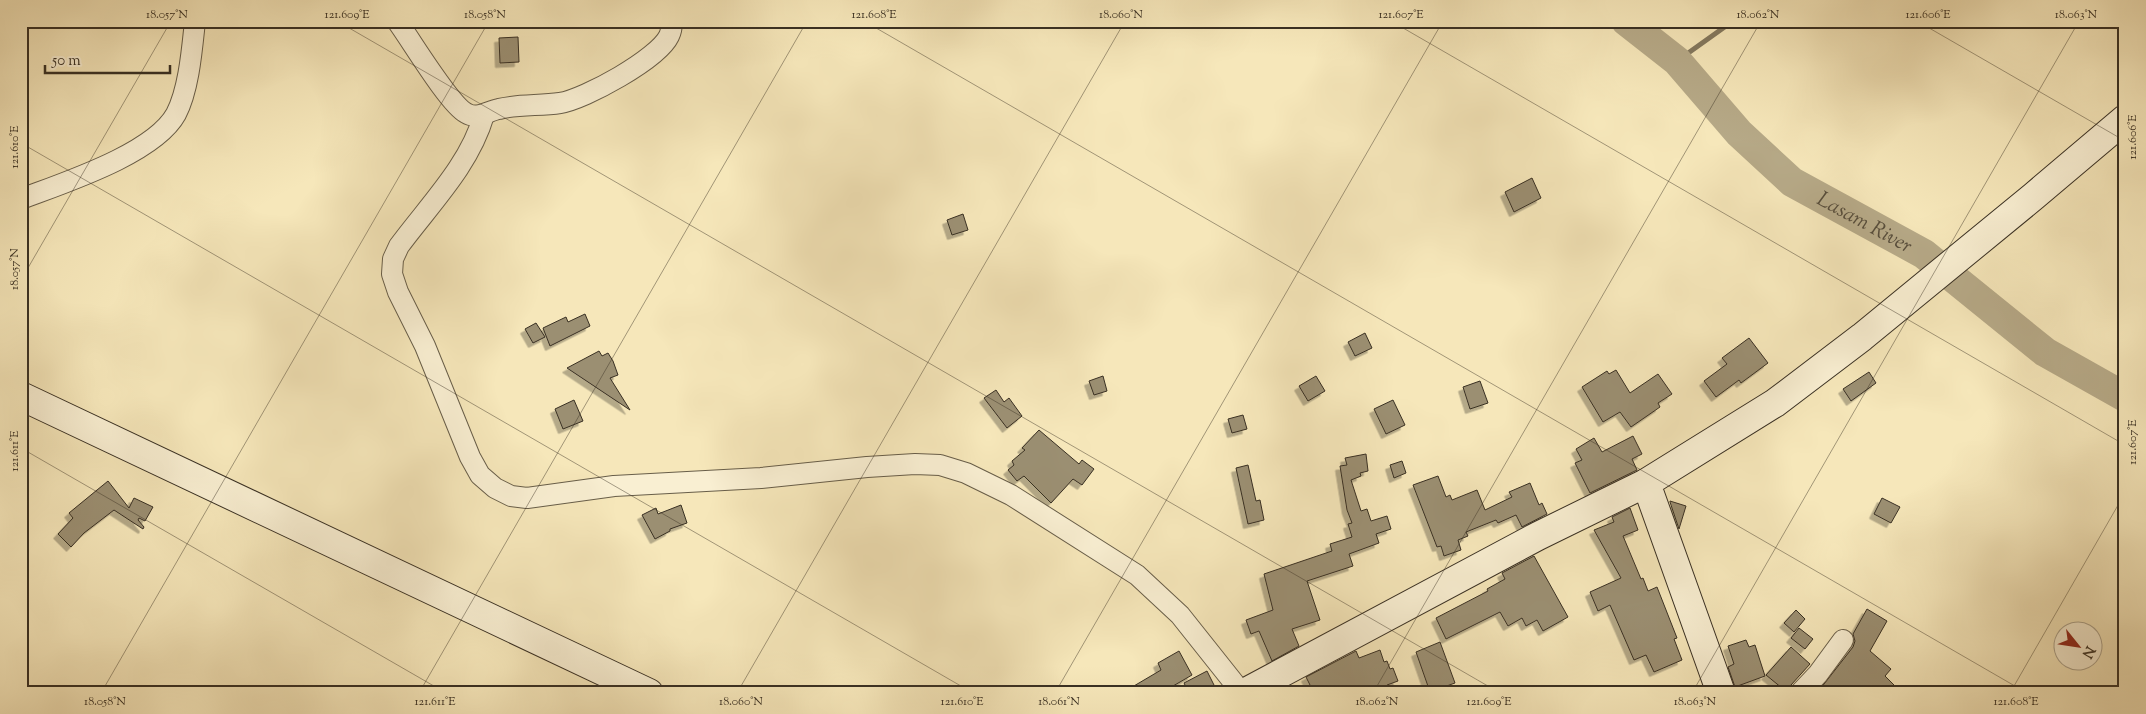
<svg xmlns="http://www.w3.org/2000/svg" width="2146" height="714" font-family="'Sorts Mill Goudy',serif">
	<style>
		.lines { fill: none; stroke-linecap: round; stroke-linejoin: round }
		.stream { stroke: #84795f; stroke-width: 5 }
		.river { stroke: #b6a987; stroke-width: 30 }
		.building { fill: #9b8f72; stroke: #393023; filter: url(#shadow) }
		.street-casing { stroke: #685e49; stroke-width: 22 }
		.secondary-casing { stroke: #393023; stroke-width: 30 }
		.street { stroke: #f9efd2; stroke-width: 20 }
		.secondary { stroke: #f9efd2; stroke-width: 28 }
		.ticks { fill: none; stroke: #393023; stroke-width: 1; stroke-opacity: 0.45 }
		.labels { text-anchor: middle; stroke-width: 4; stroke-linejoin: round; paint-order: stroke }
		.water-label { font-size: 21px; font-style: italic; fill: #584e3c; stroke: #f9efd2 }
		.neatline { fill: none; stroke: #393023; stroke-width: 2 }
		.ticks-label { font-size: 12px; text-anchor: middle; fill: #393023 }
	</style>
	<defs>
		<filter id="shadow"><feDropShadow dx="-4.5" dy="4.5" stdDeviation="0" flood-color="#0004"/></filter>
	</defs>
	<rect width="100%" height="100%" fill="#f6e7ba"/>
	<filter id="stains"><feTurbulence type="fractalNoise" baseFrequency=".004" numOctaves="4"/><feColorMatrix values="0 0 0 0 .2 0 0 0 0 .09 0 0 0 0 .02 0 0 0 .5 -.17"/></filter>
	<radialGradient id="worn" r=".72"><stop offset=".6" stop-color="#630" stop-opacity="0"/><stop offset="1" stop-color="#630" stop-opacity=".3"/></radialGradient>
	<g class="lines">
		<!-- stream -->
		<path class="stream" d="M1677,61l56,-40"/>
		<!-- river -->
		<path class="river" id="s1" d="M1626,21l51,40 62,72 53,49 132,72 121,98 80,45"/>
	</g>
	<!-- building -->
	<g class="building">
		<path d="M518,37l1,25 -19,1 -1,-25z"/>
		<path d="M1532,178l9,20 -27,14 -9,-20z"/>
		<path d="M963,214l5,16 -16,5 -5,-15z"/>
		<path d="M585,314l5,12 -40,20 -7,-18 23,-11 2,5z"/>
		<path d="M536,323l9,14 -12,6 -8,-14z"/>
		<path d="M1365,333l7,15 -17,8 -7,-14z"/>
		<path d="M1749,338l19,25 -27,20 -2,-3 -23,17 -12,-16 23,-17 -5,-6z"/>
		<path d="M599,351l3,5 6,-3 5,8 5,14 -8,3 20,32 -63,-42z"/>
		<path d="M1616,370l14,23 28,-19 14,20 -14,9 2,4 -29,20 -11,-15 -17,10 -21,-35 25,-16 2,3z"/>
		<path d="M1869,372l7,11 -25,18 -8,-12z"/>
		<path d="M1103,376l4,15 -13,4 -5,-14z"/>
		<path d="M1316,376l9,15 -17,10 -9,-15z"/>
		<path d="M1480,381l8,22 -18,6 -7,-22z"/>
		<path d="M996,390l8,12 5,-4 13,18 -15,12 -23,-30z"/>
		<path d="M574,400l9,21 -20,8 -8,-20z"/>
		<path d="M1393,400l12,25 -19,9 -12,-25z"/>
		<path d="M1243,415l4,14 -15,4 -4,-14z"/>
		<path d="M1039,430l40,34 3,-4 12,9 -12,16 -9,-6 -22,24 -27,-27 -7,5 -9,-11 6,-5 -2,-4 13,-11 -3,-2z"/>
		<path d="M1633,436l9,18 -10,5 5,11 -47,23 -15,-30 7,-3 -6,-11 18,-11 8,14z"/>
		<path d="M1366,454l2,17 -8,2 1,3 -10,4 10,31 6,-2 4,12 16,-5 4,13 -15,5 3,9 -30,11 4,12 -46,15 13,39 -28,9 7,17 -27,15 -13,-30 -8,3 -5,-14 27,-10 -9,-36 68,-23 -2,-7 22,-7 -4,-13 4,-1 -5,-13 -7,-44 7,-1 -2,-7z"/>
		<path d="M1402,461l4,12 -12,5 -4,-13z"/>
		<path d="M1248,465l8,36 4,-1 4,20 -16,4 -12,-56z"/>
		<path d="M1438,476l8,21 4,-2 2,5 25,-10 8,20 27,-13 -3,-5 21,-9 9,22 3,-2 5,11 -25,13 -6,-12 -18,8 -2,-3 -30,12 2,4 -10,4 3,10 -17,6 -3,-10 -4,1 -24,-62z"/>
		<path d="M108,481l21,27 5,-10 19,9 -8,14 -6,-3 -1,2 6,7 -1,2 -29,-19 -30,23 -13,14 -13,-13 15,-16 -4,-5z"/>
		<path d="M1882,498l18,9 -9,16 -17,-9z"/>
		<path d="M1670,501l16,5 -7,23 -9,-27z"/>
		<path d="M681,505l6,18 -17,6v2l-15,8 -13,-24 14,-7 2,6z"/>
		<path d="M1630,508l8,22 -15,6 18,43 2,-1 5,13 9,-4 20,51 -3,1 8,21 -28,12 -8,-17 -12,5 -24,-55 -12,6 -8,-19 31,-14 -27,-48 20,-8 -2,-5z"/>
		<path d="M1534,556l34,61 -25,14 -6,-11 -11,6 -4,-8 -14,8 -8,-14 -54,27 -10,-21 52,-27 -1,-2 18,-10 -3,-6z"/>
		<path d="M1867,609l20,12 -17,30 21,18 -6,7 17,17h-85l36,-46 2,-6 -2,-7z"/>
		<path d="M1796,610l9,9 -11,13 -10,-9z"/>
		<path d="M1799,628l14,11 -8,10 -14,-11z"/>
		<path d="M1746,640l3,7 6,-2 10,31 -30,11 -7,-20 6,-3 -6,-18z"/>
		<path d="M1440,642l15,41 -25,9 -14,-40z"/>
		<path d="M1791,647l19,17 -19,21 -3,8 -22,-18z"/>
		<path d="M1380,650l4,12 3,-1 3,8 3,-1 5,13 -11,4 2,8h-75l-8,-16 50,-26 3,7z"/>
		<path d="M1179,651l13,24 -31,18h-39l39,-23 -3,-7z"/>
		<path d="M1207,671l11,22h-29l-5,-10z"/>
	</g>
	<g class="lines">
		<!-- street casing -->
		<g class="street-casing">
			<g id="street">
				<path d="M397,21c14,19 52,83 69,92 11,7 22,-2 33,-4 19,-5 41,-3 61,-6 25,-4 98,-44 109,-67 2,-4 3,-10 3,-15"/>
				<path d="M484,115c-15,51 -54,89 -85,131l-6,13 -1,15 6,18 27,54 45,111 10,18 15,13 16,8 16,2 87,-12 147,-8 106,-11 48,-3 25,1 26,8 45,22 126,80 43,40 62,78"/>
				<path d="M21,199c42,-16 133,-45 155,-85 13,-25 16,-65 19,-93"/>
				<path d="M1800,693l18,-19 25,-34"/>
			</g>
		</g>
		<!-- secondary casing -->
		<g class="secondary-casing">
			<g id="secondary">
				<path d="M21,396l628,297"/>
				<path d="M1244,693l294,-157 108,-53"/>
				<path d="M1721,693l-75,-210 129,-80 87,-66 172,-141 91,-77"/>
			</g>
		</g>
		<!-- street -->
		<use href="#street" class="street"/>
		<!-- secondary -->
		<use href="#secondary" class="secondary"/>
	</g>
	<!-- ticks -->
	<path class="ticks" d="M337,21l1163,672M864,21l1163,672M1391,21l734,424M1917,21l208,120M21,143l952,550M21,280l150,-259M21,448l425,245M101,693l388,-672M419,693l388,-672M737,693l388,-672M1055,693l388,-672M1373,693l388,-672M1692,693l387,-672M2010,693l115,-200"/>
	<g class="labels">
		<!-- water labels -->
		<g class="water-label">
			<text dy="7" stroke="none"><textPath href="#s1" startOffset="315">Lasam River</textPath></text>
		</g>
	</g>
	<!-- margin -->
	<rect width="2146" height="714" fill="none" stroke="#f6e7ba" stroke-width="55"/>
	<!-- north arrow -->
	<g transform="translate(2078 646) rotate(120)"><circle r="24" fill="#f9efd2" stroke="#aca38c"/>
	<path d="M0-4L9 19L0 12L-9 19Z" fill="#8f2418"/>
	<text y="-8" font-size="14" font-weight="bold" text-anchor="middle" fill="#393023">N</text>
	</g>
	<!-- scale -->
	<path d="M45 65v8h125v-8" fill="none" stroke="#393023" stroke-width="2.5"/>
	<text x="52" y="65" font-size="15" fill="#393023" stroke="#f9efd2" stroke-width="4" paint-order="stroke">50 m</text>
	<rect x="28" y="28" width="2090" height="658" class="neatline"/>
	<g class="ticks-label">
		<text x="167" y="18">18.057°N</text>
		<text x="347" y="18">121.609°E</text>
		<text x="485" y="18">18.058°N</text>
		<text x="874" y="18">121.608°E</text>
		<text x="1121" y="18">18.060°N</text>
		<text x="1401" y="18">121.607°E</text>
		<text x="1758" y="18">18.062°N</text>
		<text x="1928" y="18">121.606°E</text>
		<text x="2076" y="18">18.063°N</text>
		<text transform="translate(2132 137) rotate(-90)" y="4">121.606°E</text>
		<text transform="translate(14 147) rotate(-90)" y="4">121.610°E</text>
		<text transform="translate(14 269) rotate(-90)" y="4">18.057°N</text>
		<text transform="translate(2132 442) rotate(-90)" y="4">121.607°E</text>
		<text transform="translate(14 451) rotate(-90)" y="4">121.611°E</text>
		<text x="105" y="705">18.058°N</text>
		<text x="435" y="705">121.611°E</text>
		<text x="741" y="705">18.060°N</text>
		<text x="962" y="705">121.610°E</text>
		<text x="1059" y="705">18.061°N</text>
		<text x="1377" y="705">18.062°N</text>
		<text x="1489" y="705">121.609°E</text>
		<text x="1695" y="705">18.063°N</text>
		<text x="2016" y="705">121.608°E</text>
	</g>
	<rect width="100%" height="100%" filter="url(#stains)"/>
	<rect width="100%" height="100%" fill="url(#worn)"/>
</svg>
